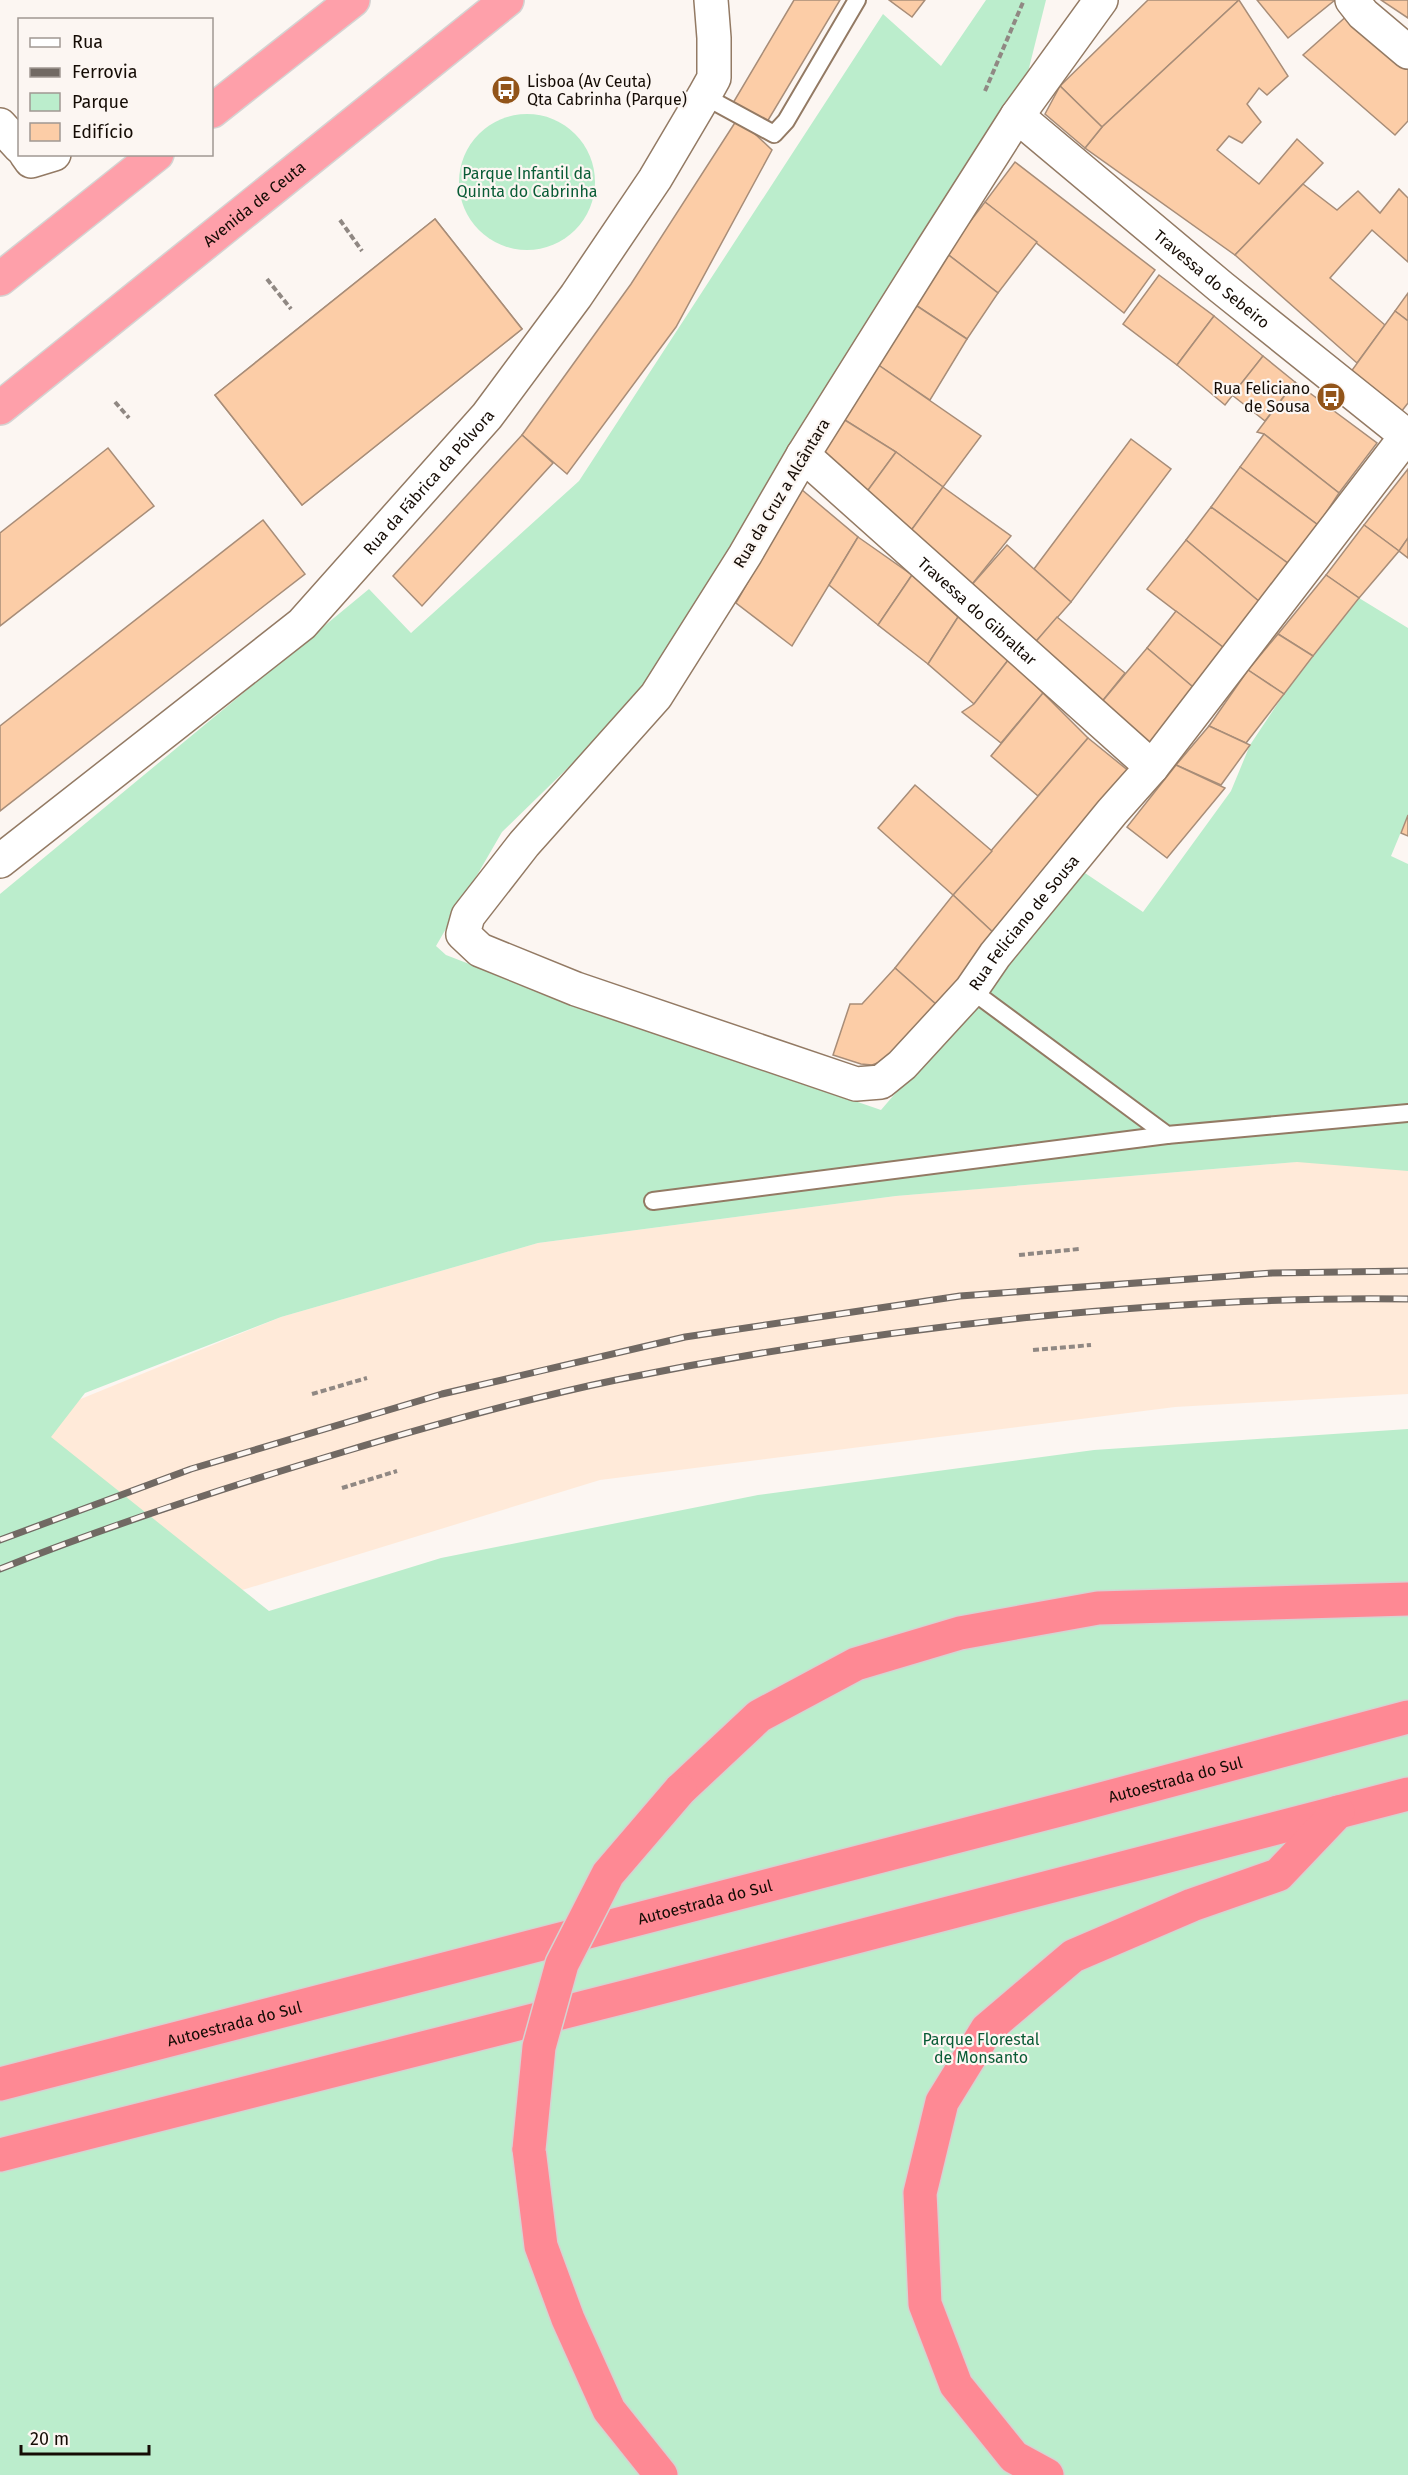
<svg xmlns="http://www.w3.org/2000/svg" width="1408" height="2475" font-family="'Fira Sans',sans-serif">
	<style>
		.built { fill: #ffead9 }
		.green { fill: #bbedcc }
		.building { fill: #fccda7; stroke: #a88d78; stroke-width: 1.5 }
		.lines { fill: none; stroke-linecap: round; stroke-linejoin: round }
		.service-casing { stroke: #937a64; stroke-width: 20 }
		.minor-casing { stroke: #937a64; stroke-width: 36 }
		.trunk-casing { stroke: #d5d3d2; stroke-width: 36 }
		.motorway-casing { stroke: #d5d3d2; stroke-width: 36 }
		.path { stroke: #908883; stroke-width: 4; stroke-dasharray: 6 3; stroke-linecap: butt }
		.service { stroke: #fff; stroke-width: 16 }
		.minor { stroke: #fff; stroke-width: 33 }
		.trunk { stroke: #fea0aa; stroke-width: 33 }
		.motorway { stroke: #fe8994; stroke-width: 33 }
		.rail-casing { stroke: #716963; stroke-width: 7 }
		.rail { stroke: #fcf6f2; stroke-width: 4.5; stroke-dasharray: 14; stroke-linecap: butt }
		.motorway-bridge-casing { stroke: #d5d3d2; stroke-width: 36; stroke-linecap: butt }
		.motorway-bridge { stroke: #fe8994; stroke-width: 33 }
		.labels { text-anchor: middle; stroke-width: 4.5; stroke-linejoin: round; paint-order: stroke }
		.poi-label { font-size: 16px; fill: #150c05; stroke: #fcf6f2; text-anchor: start }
		.park-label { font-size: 16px; fill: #095c36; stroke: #fcf6f2 }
		.street-label { font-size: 16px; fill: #150c05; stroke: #fcf6f2 }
	</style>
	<rect width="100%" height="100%" fill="#fcf6f2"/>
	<!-- built -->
	<path class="built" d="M1307,1161l101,9v224l-233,13 -575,73 -533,164 -67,-212 281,-115 257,-74 358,-47z"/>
	<!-- green -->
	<g class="green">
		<path d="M986,0h60l-29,116 -356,561 -159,155 -66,114 10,9 122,47 313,108 204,-237 58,39 88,-121 19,-46 34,-51 75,-96 49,30v187l-17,41 17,8v307l-111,-9 -401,34 -358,47 -257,74 -196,76 -34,44 218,174 172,-53 317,-63 336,-45 314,-21v1046h-1408v-1581l369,-305 42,44 168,-152 304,-467 58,52z"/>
		<circle cx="527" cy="182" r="68"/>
	</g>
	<!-- building -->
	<g class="building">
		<path d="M794,0h46l-73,122 -34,-19z"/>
		<path d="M889,0h36l-13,17z"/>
		<path d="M1148,0h91l-137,127 -42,-41z"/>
		<path d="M1239,0l49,76 -21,19 -8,-7 -12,16 14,18 -19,21 -13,-7 -12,14 42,34 38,-45 26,24 -88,92 -150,-107 17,-21z"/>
		<path d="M1257,0h78l-47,38z"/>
		<path d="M1381,0h27v18z"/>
		<path d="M1349,14l59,54v53l-13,14 -92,-80z"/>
		<path d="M1060,86l42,41 -17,21 -40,-34z"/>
		<path d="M738,118l34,32 -96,177 -109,147 -45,-39 109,-151z"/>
		<path d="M1015,162l140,108 -31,43 -139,-111z"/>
		<path d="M1303,184l34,26 21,-19 22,22 19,-24 9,9v64l-36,-32 -42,48 55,47 -28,38 -122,-108z"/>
		<path d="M985,202l52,40 -39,51 -52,-40z"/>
		<path d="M435,219l87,110 -220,176 -87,-110z"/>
		<path d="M435,219l87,110 -220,176 -87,-110z"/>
		<path d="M946,253l52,40 -31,46 -53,-35z"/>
		<path d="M1159,275l55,41 -37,49 -54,-41z"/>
		<path d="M1408,293v28l-13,-10z"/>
		<path d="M914,304l53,35 -37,61 -56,-38z"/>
		<path d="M1395,311l13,10v82l-7,9 -51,-39z"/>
		<path d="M1214,316l49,40 -38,49 -48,-40z"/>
		<path d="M1263,356l32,26 -30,39 -33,-26z"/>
		<path d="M874,362l107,74 -38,51 -47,-35 -56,-35z"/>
		<path d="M1295,382l82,61 -38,50 -75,-59 -7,-2z"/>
		<path d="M840,417l56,35 -36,49 -45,-43z"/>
		<path d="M1264,434l75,59 -21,32 -78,-58z"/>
		<path d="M522,435l31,28 -131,143 -29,-30z"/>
		<path d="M1131,439l40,30 -100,133 -37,-33z"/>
		<path d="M108,448l46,58 -154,120v-93z"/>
		<path d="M896,452l47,35 -36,49 -47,-35z"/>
		<path d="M1240,467l78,58 -29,39 -78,-57z"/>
		<path d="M1408,469v69l-9,13 -35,-26z"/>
		<path d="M943,487l68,49 -42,52 -62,-52z"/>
		<path d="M801,489l57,48 -66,109 -56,-43z"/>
		<path d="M1211,507l78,57 -28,39 -75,-63z"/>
		<path d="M263,520l42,54 -305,237v-85z"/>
		<path d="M1364,525l35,26 -40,47 -33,-23z"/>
		<path d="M858,537l54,38 -34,50 -49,-40z"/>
		<path d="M1408,538v20l-9,-7z"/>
		<path d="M1186,540l75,63 -37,45 -77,-59z"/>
		<path d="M1007,545l64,57 -39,44 -63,-58z"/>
		<path d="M912,575l46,42 -30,47 -50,-39z"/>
		<path d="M1326,575l33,23 -46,58 -35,-22z"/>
		<path d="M1176,611l48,37 -31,39 -46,-39z"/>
		<path d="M958,617l51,42 -35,45 -46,-40z"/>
		<path d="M1057,617l68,56 -25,31 -68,-58z"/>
		<path d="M1278,634l35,22 -29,38 -36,-24z"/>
		<path d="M1147,648l46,39 -44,60 -49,-43z"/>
		<path d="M1009,659l34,34 -42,50 -39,-31 12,-8z"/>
		<path d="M1248,670l36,24 -38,49 -37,-17z"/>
		<path d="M1043,693l45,45 -50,58 -47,-40z"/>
		<path d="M1209,726l41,19 -29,40 -45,-20z"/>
		<path d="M1088,738l42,34 -133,164 -44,-41z"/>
		<path d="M1176,765l49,23 -58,70 -40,-31z"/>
		<path d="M915,785l77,66 -39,44 -75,-67z"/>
		<path d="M1408,815v21l-7,-3z"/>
		<path d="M953,895l44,41 -59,70 -43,-38z"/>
		<path d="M895,968l43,38 -55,55 -11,4 -11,-1 -28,-9 17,-51h12z"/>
	</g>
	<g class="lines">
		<!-- service casing -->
		<g class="service-casing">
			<g id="service">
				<path d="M704,96l70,38 12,-13 71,-121"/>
				<path d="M971,990l196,145 241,-22"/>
				<path d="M653,1201l514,-66"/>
			</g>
		</g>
		<!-- minor casing -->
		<g class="minor-casing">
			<g id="minor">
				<path id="s1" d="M1101,0l-84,116 -84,132 -130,207 -58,100 -89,141 -132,148 -56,72 -5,18 17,16 96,39 280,95 25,-2 21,-17 69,-75 24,-35 117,-143 40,-45 256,-333"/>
				<path d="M1352,0l11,14 45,38"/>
				<path id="s2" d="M1017,116l204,171 187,150"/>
				<path d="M0,125l20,22"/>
				<path d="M26,154l5,7 23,-7"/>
				<path id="s3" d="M803,455l349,312"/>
				<path id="s4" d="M0,861l302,-237 185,-208 89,-120 79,-117 49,-83 10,-18v-40l-3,-38"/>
			</g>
		</g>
		<!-- trunk casing -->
		<g class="trunk-casing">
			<g id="trunk">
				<path d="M212,111l141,-111"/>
				<path d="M0,279l157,-125"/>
				<path id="s5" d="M0,408l507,-408"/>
			</g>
		</g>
		<!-- motorway casing -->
		<g class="motorway-casing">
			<g id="motorway">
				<path d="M680,1790l79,-74 97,-52 104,-31 138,-25 310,-9"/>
				<path id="s6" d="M0,2084l1075,-278 333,-89"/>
				<path d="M529,2149l12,97 27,73 41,91 52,65"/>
				<path d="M0,2155l636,-161 772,-200"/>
				<path d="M1047,2475l-33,-18 -58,-72 -31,-81 -5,-111 22,-91 45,-73 86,-73 119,-51 86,-30 60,-63"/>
			</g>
		</g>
		<!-- path -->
		<g class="path">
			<path d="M985,91l39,-91"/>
			<path d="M340,220l22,31"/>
			<path d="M267,279l24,30"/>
			<path d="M115,402l14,16"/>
			<path d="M1019,1255l60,-6"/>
			<path d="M1033,1350l58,-5"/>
			<path d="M312,1394l55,-16"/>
			<path d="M342,1488l55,-17"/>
		</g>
		<!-- service -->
		<use href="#service" class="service"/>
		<!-- minor -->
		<use href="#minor" class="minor"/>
		<!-- trunk -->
		<use href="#trunk" class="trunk"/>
		<!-- motorway -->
		<use href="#motorway" class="motorway"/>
		<!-- rail casing -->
		<g class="rail-casing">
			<g id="rail">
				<path d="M0,1540l191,-71 251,-75 243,-57 275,-41 312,-23 136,-2"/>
				<path d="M0,1569c112,-45 227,-82 343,-117 90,-27 181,-53 273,-72 137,-28 276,-49 416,-63 124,-12 251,-20 376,-18"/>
			</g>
		</g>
		<!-- rail -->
		<use href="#rail" class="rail"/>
		<!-- motorway-bridge casing -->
		<g class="motorway-bridge-casing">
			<path id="motorway-bridge" d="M529,2149l10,-102 23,-83 46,-90 72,-84"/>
		</g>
		<!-- motorway-bridge -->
		<use href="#motorway-bridge" class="motorway-bridge"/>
	</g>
	<!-- icons -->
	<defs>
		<g id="bus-disc" transform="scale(1.5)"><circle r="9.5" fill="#925419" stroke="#fcf6f2"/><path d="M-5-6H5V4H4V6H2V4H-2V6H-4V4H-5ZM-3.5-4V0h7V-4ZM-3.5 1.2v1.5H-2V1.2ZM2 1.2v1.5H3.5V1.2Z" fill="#fff"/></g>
	</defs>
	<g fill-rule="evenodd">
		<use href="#bus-disc" x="506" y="90"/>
		<use href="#bus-disc" x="1331" y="397"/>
	</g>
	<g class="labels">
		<!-- poi labels -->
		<g class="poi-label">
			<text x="527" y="87">Lisboa (Av Ceuta)<tspan x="527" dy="18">Qta Cabrinha (Parque)</tspan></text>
			<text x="1310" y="394" text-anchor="end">Rua Feliciano<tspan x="1310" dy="18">de Sousa</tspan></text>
		</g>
		<!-- park labels -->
		<g class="park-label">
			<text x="527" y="179">Parque Infantil da<tspan x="527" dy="18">Quinta do Cabrinha</tspan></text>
			<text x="981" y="2045">Parque Florestal<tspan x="981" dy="18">de Monsanto</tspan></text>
		</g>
		<!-- street labels -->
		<g class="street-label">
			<text dy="6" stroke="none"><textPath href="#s5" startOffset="326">Avenida de Ceuta</textPath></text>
			<text dy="6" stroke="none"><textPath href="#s2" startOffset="254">Travessa do Sebeiro</textPath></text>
			<text dy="6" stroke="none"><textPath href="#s4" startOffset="574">Rua da Fábrica da Pólvora</textPath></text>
			<text transform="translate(781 493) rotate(-59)" y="6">Rua da Cruz a Alcântara</text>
			<text dy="6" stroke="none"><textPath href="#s3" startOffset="234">Travessa do Gibraltar</textPath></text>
			<text dy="6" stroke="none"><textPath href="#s1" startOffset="1797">Rua Feliciano de Sousa</textPath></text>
			<text dy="6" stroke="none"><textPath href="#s6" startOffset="1214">Autoestrada do Sul</textPath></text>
			<text dy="6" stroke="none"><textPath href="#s6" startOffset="728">Autoestrada do Sul</textPath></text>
			<text dy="6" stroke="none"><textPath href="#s6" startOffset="242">Autoestrada do Sul</textPath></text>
		</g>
	</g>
	<!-- legend -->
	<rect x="18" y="18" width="195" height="138" fill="#fcf6f2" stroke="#a09893" stroke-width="1.5"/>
	<rect x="30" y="38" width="30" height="9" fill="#ffffff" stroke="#a09893" stroke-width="1.5"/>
	<text x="72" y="48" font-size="18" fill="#150c05">Rua</text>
	<rect x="30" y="68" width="30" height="9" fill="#716963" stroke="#a09893" stroke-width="1.5"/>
	<text x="72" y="78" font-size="18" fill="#150c05">Ferrovia</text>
	<rect x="30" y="93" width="30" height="18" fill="#bbedcc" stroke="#a09893" stroke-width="1.5"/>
	<text x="72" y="108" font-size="18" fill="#150c05">Parque</text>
	<rect x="30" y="123" width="30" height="18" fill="#fccda7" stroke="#a09893" stroke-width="1.5"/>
	<text x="72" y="138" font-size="18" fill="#150c05">Edifício</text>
	<!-- scale -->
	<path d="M21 2445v9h128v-9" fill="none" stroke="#150c05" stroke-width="3"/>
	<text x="30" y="2445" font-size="18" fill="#150c05" stroke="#fcf6f2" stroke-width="4.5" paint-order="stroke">20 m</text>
</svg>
